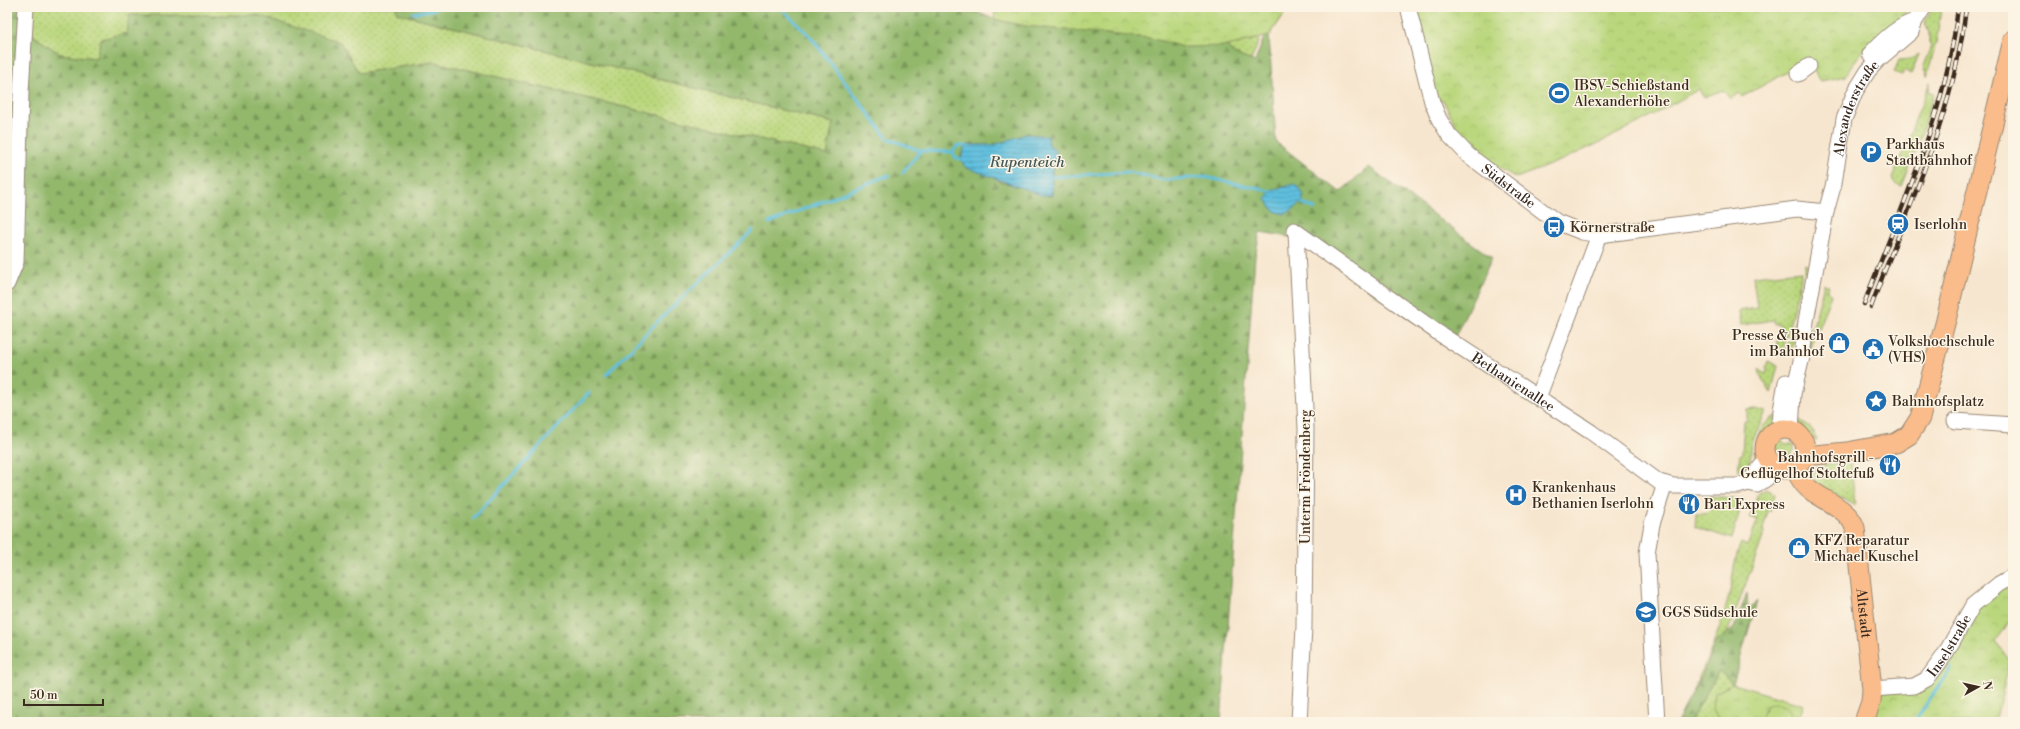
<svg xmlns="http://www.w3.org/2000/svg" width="2020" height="729" font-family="'Libre Bodoni',serif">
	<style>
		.grass { fill: url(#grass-dots); stroke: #7a804e }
		.forest { fill: url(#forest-firs); stroke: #677145; fill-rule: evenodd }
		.park { fill: url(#park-crowns); stroke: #7a804e }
		.garden { fill: #bad77d; stroke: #7a804e }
		.water { fill: url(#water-rules); stroke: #4e757e }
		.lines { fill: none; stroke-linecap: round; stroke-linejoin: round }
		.stream { stroke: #61c0df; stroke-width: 3 }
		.minor-casing { stroke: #998876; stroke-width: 17 }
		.major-casing { stroke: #998876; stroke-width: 21 }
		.minor { stroke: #fff; stroke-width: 15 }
		.major { stroke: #f9bc8a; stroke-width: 19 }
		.rail-casing { stroke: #3b2a1e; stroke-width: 4.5 }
		.rail { stroke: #fcf5e5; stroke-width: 3; stroke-dasharray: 9; stroke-linecap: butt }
		.labels { text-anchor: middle; stroke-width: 3; stroke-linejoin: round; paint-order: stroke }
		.poi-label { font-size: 14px; fill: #3b2a1e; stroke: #fcf5e5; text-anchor: start }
		.street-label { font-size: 14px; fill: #3b2a1e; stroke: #fcf5e5 }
		.water-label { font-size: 15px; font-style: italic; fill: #465758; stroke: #fcf5e5 }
	</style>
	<defs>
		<pattern id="grass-dots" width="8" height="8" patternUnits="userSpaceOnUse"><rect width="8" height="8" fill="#bad77d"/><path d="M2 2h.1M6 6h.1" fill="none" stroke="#a1b96c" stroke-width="1.8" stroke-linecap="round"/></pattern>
		<pattern id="forest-firs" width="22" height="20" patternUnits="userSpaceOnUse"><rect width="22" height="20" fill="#93b86c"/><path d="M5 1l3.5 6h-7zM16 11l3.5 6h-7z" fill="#799658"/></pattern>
		<pattern id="park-crowns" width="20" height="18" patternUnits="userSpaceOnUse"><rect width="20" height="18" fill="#bad77d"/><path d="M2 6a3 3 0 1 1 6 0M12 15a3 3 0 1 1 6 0" fill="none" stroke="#a1b96c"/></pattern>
		<pattern id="water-rules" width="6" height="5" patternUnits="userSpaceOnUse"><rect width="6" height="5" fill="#61c0df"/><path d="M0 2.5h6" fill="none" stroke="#519cb4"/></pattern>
	</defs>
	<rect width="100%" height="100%" fill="#fcf5e5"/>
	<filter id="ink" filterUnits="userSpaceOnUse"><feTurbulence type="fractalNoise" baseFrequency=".025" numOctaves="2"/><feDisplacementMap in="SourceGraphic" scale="8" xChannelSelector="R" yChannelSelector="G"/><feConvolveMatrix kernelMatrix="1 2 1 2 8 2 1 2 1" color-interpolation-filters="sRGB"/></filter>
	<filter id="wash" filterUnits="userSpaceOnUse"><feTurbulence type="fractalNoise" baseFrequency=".012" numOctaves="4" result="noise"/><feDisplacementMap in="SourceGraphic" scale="16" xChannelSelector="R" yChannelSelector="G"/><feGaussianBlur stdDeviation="0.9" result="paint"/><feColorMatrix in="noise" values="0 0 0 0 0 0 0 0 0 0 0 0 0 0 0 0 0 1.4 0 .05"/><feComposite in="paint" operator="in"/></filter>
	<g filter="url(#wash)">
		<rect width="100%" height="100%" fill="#f7e6cf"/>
		<!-- grass -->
		<g class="grass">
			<path d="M20,7h376l1,6 436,110 -6,32 -393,-93 -75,11 -19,-31 -213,-9 -26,6 -5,19 -36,-4 -39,-27z"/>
			<path d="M1933,7h8l-4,31 -10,39 -4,-11 8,-20 -2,-2v-11l-4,-11z"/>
			<path d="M1260,38l-9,23 -17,-7 -7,-8z"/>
			<path d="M1919,54l-8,20 -7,-3 -2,4 -8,-3 5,-12 12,-1z"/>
			<path d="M1930,82l-1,9 5,2 -18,58 -14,35 -7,-3 -3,-4z"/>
			<path d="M1805,263l5,3 -9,45 -10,41 -6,2c8,-29 22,-61 20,-91z"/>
			<path d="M1801,271v8l-19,74 -7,-1 1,-5h2l-1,-7 4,-3 -2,-13h-4l-1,-4 -33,5 -2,-14 18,-3 -4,-32z"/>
			<path d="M1824,284l5,2 -2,4 4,5 -29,75z"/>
			<path d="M1768,361l10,5 -7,27 -10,-16 -2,-8 6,5 2,-2 -1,-5z"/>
			<path d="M1755,409l11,3 -14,28 -2,23 -4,5 -8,2 2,-16h2l2,-33h3v-11z"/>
			<path d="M1776,416l-3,13 -10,12 -2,14 -5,11c-3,-19 1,-41 20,-50z"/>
			<path d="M1796,418l13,8 8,14c-13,0 -18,-10 -21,-22z"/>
			<path d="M1781,439l4,5h9v6l-3,5 -6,2 -5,-4 -2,-5 -4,1 3,-7z"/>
			<path d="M1851,462l4,44 -40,-23c-4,-5 -8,-9 -3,-15l12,-4z"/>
			<path d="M1767,489l8,5 -4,16 -3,1 -5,19 2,2 -51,137 -15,23h-7c14,-29 27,-59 35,-89 6,-20 6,-41 14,-60l6,3 11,-26 -8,-3 9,-24z"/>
			<path d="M1710,496l34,3 -1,7h-2l-9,33 -37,-12 1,-13h9l6,-6z"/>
			<path d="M1719,671l14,13 -18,9c-5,13 -2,18 5,29h-30z"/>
		</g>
		<!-- forest -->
		<g class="forest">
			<path d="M7,7h13l1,20 39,27 36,4 5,-19 26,-6 2,-18h129l82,27 19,31 75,-11 393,93 6,-32 -436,-110 -1,-6h568l30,12 32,7 124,12 34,9 43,-1 7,8 21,8 9,-25 25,-30 -20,29 7,106 64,50 29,-25 123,91 -42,89 -154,-109 -36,-6 -5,24 -34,466h-1214zM969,145h25l61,22h-3v28h-11l-7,-4 -35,-10z"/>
			<path d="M1747,593l1,17 9,-9 -24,83 -14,-13 -29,51h-13l25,-47 14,-33 18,-14z"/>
		</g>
		<!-- park -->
		<g class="park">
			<path d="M995,7h294l-20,29 -42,10 -43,1 -34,-9 -124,-12 -32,-7z"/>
			<path d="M1410,7h500c-8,11 -18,17 -28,26 -14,12 -28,26 -36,43l-25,5 -14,-20 -65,36 -3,-4 -9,6 -7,-9 -19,7 -5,-8c-59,34 -118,66 -183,89l-36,-22 -21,-24 -16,-32h-9z"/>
			<path d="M2013,578v37l-17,27 14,19 -15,61h-129l10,-31 39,-3 58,-81z"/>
			<path d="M1733,684l71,21 -7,17h-77c-7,-11 -10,-16 -5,-29z"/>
		</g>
		<!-- garden -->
		<path class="garden" d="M1774,703l14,6 3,7 -3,6h-28l6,-16z"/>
		<!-- water -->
		<g class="water">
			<path d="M1026,134l22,2 1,9 7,5 -1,17h-3v28h-11l-76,-28 -4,-8 4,-13 4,-1h25z"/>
			<path d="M1295,184c18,15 4,21 -9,30 -12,-1 -15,-6 -20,-15l4,-8z"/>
		</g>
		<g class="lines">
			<!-- stream -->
			<g class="stream">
				<path d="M780,7l30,29 77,102 34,13 32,1 2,5 6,2"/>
				<path d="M413,13l22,-4"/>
				<path d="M953,152l4,-6h8"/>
				<path d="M902,173l19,-22"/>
				<path d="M1052,177l76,-5 36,8 41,-3 65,14"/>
				<path d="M1302,203l13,6"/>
				<path d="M769,223l120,-48"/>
				<path d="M606,375l48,-50 99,-95"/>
				<path d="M473,518l116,-125"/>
				<path d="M1914,722l37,-54"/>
			</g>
		</g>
	</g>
	<g filter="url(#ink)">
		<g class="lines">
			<!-- minor casing -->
			<g class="minor-casing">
				<g id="minor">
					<path id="s1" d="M1408,7l24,95 7,17 10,16 19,20 89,67 25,10 17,3 198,-26 29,3"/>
					<path d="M1870,54c11,-12 26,-27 42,-32"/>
					<path d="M1798,74l11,-8"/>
					<path id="s2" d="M1294,230l143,102 154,100 68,50 14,4h65l10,-3 9,2 10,-7 9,-11"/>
					<path d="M1296,232l10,196 -2,199 -5,95"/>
					<path d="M7,284l9,-22 5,-170 5,-85"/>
					<path d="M1538,398l61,-163"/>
					<path d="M1955,421l58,4"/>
					<path d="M1780,430l1,-20 5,-28"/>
					<path id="s3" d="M1791,431l2,-37 9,-37 4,-36 20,-109 8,-29 10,-64 11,-27 13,-21 11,-12 32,-27 4,-11 9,-14"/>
					<path d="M1748,483l19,-24"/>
					<path id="s4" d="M1872,689l42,-3 13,-7 17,-23 29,-51 26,-21 14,-8"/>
					<path d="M1657,722l-10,-169 5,-29 13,-40"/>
				</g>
			</g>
			<!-- major casing -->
			<g class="major-casing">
				<g id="major">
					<circle cx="1785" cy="449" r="20"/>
					<path d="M1803,456l44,-4 49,-9 13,-8 11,-17 26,-98 67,-280"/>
					<path id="s5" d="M1794,467c4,7 7,15 14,21 14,12 41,20 47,40l17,161 -1,13 -7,20"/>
				</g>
			</g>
			<!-- minor -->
			<use href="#minor" class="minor"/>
			<!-- major -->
			<use href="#major" class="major"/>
			<!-- rail casing -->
			<g class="rail-casing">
				<g id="rail">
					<path d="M1864,304c37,-97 83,-192 94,-297"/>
					<path d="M1871,307c36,-99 84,-194 95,-300"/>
				</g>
			</g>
			<!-- rail -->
			<use href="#rail" class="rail"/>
		</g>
	</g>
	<!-- icons -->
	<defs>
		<g id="stadium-disc" transform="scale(1.15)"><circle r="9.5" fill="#1f6fb2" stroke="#fcf5e5"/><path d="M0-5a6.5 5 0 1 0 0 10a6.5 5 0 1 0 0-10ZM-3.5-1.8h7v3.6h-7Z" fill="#fff"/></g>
		<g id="parking-disc" transform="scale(1.15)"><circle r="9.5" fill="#1f6fb2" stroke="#fcf5e5"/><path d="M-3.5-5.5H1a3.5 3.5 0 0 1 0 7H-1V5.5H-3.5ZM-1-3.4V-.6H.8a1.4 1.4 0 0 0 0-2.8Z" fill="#fff"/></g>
		<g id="station-disc" transform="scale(1.15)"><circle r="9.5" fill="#1f6fb2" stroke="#fcf5e5"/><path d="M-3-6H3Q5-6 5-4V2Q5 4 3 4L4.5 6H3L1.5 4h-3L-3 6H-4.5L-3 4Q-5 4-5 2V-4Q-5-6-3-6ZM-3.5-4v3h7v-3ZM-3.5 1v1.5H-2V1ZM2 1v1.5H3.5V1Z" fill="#fff"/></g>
		<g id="bus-disc" transform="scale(1.15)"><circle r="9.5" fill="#1f6fb2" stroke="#fcf5e5"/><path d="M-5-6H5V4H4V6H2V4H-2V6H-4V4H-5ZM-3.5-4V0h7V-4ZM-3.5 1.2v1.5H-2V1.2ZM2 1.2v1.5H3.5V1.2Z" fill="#fff"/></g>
		<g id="shop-disc" transform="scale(1.15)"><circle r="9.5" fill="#1f6fb2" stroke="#fcf5e5"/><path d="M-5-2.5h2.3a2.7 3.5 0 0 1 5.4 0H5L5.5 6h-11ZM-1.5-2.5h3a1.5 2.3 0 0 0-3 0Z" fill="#fff"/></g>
		<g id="civic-disc" transform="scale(1.15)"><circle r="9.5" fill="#1f6fb2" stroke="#fcf5e5"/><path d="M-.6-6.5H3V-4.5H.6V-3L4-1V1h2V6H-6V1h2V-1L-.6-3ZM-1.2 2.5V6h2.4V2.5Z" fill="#fff"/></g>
		<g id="sight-disc" transform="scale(1.15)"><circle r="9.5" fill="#1f6fb2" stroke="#fcf5e5"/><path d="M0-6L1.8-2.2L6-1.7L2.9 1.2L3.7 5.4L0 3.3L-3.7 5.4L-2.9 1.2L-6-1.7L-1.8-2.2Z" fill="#fff"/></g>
		<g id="restaurant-disc" transform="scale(1.15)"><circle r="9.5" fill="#1f6fb2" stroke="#fcf5e5"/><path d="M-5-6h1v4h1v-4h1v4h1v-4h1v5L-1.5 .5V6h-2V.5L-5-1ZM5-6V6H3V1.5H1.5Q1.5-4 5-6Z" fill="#fff"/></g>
		<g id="hospital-disc" transform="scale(1.15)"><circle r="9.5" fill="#1f6fb2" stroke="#fcf5e5"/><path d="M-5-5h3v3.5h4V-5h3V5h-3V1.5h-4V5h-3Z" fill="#fff"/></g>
		<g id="school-disc" transform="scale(1.15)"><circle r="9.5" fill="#1f6fb2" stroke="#fcf5e5"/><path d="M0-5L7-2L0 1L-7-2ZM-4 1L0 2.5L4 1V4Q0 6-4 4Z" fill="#fff"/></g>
	</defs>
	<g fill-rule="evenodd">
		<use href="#stadium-disc" x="1559" y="93"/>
		<use href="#parking-disc" x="1871" y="152"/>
		<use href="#station-disc" x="1898" y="224"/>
		<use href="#bus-disc" x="1554" y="227"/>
		<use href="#shop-disc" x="1839" y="343"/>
		<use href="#civic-disc" x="1873" y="349"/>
		<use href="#sight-disc" x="1876" y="401"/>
		<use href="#restaurant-disc" x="1890" y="465"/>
		<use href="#hospital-disc" x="1516" y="495"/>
		<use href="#restaurant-disc" x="1689" y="504"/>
		<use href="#shop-disc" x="1799" y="548"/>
		<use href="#school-disc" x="1646" y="612"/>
	</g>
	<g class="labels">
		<!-- poi labels -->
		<g class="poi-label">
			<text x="1574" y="90">IBSV-Schießstand<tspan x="1574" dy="16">Alexanderhöhe</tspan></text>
			<text x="1886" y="149">Parkhaus<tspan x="1886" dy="16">Stadtbahnhof</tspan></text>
			<text x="1914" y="229">Iserlohn</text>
			<text x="1570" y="232">Körnerstraße</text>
			<text x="1824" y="340" text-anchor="end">Presse &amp; Buch<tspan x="1824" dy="16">im Bahnhof</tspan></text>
			<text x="1888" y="346">Volkshochschule<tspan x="1888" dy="16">(VHS)</tspan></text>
			<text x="1892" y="406">Bahnhofsplatz</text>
			<text x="1874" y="462" text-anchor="end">Bahnhofsgrill -<tspan x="1874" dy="16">Geflügelhof Stoltefuß</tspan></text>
			<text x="1532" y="492">Krankenhaus<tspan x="1532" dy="16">Bethanien Iserlohn</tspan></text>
			<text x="1704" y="509">Bari Express</text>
			<text x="1814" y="545">KFZ Reparatur<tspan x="1814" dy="16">Michael Kuschel</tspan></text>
			<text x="1662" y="617">GGS Südschule</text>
		</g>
		<!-- street labels -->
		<g class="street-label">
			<text dy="5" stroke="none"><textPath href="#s3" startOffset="331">Alexanderstraße</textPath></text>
			<text dy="5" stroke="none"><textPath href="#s1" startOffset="214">Südstraße</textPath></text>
			<text dy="5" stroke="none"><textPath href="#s2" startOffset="267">Bethanienallee</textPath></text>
			<text transform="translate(1305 477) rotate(-90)" y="5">Unterm Fröndenberg</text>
			<text dy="5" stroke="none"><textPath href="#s5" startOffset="174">Altstadt</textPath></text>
			<text dy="5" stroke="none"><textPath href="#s4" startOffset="97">Inselstraße</textPath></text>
		</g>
		<!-- water labels -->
		<g class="water-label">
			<text x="1027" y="167">Rupenteich</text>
		</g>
	</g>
	<!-- margin -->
	<rect width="2020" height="729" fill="none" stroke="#fcf5e5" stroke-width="24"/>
	<!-- north arrow -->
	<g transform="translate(1978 687) rotate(82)" stroke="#fcf5e5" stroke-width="3" paint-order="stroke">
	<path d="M0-3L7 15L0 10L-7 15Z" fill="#3b2a1e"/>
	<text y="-6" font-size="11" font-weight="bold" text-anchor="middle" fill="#3b2a1e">N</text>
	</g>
	<!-- scale -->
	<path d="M24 699v6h79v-6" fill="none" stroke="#3b2a1e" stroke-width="2"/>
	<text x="30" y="699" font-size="12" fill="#3b2a1e" stroke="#fcf5e5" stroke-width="3" paint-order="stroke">50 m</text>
</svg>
